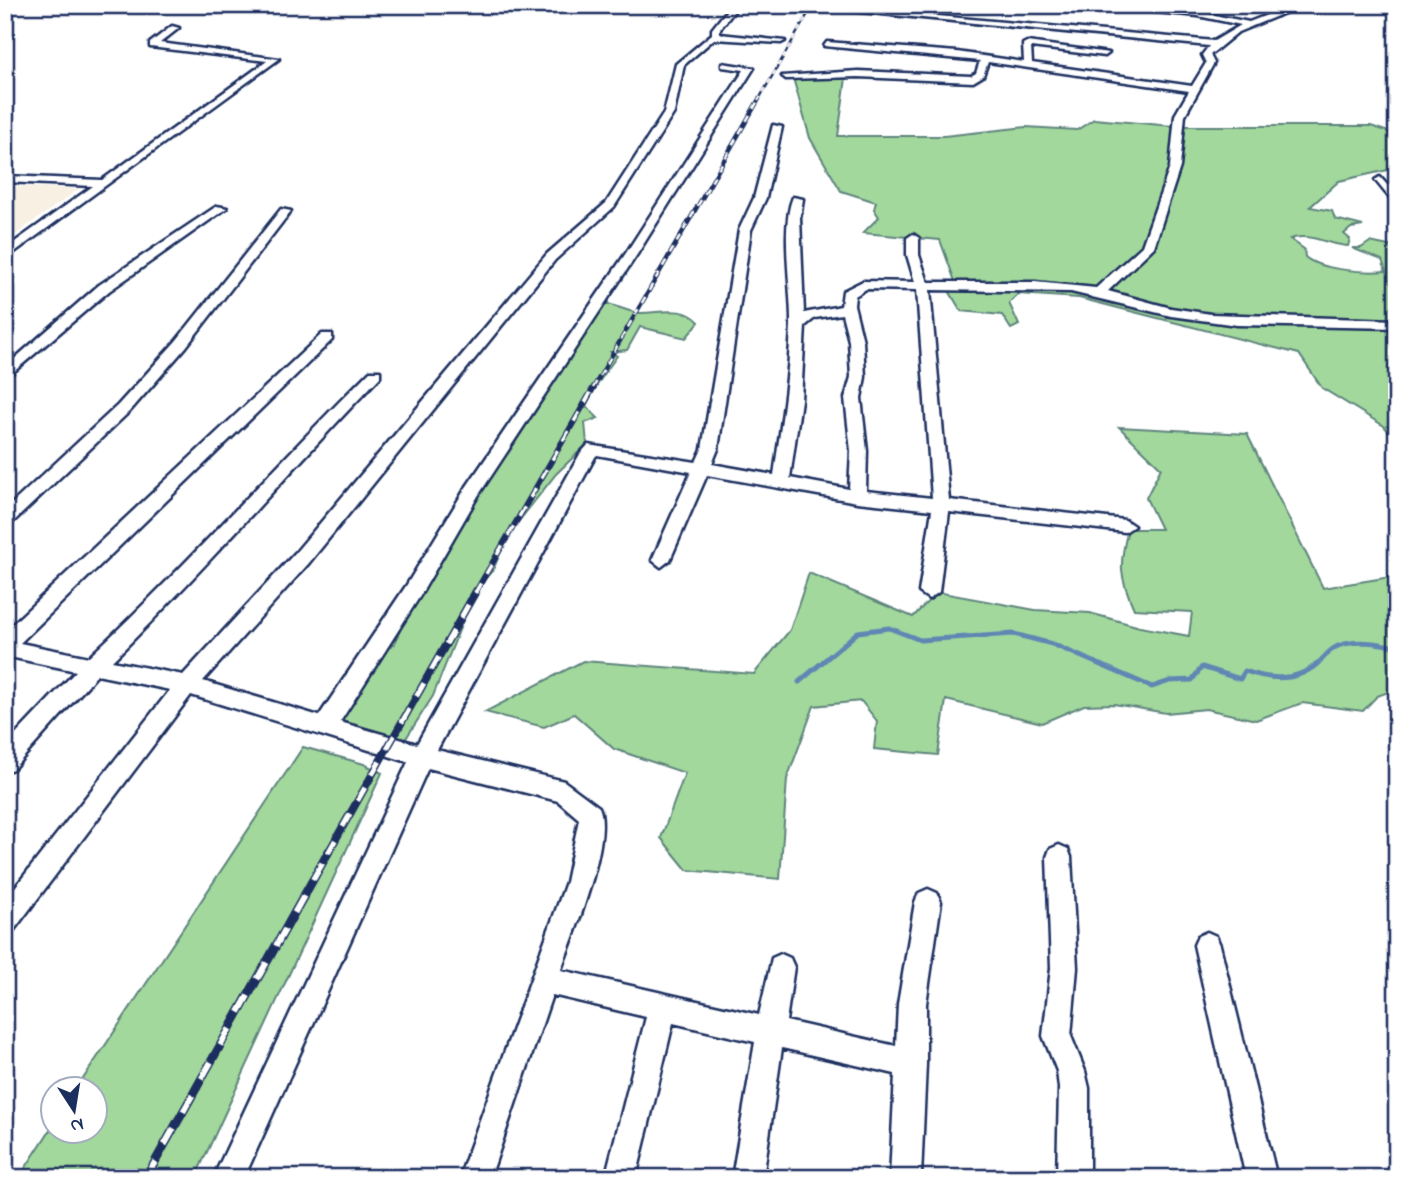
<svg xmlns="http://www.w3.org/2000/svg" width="1402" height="1183" font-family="'Indie Flower',sans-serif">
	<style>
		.built { fill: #f8f0e2 }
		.green { fill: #a2d89c; stroke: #5e847d; stroke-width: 2 }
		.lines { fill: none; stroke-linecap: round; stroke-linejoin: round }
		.stream { stroke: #6087b3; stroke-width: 5 }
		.minor-casing { stroke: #1b2f5e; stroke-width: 5 }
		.minor { fill: #fff; fill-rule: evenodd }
		.rail-far4-casing { stroke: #1b2f5e; stroke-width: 2.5 }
		.rail-far3-casing { stroke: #1b2f5e; stroke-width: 4.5 }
		.rail-far2-casing { stroke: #1b2f5e; stroke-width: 6 }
		.rail-far1-casing { stroke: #1b2f5e; stroke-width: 8 }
		.rail-casing { stroke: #1b2f5e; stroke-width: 9 }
		.rail-far4 { stroke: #fff; stroke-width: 2; stroke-dasharray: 5; stroke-linecap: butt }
		.rail-far3 { stroke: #fff; stroke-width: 2.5; stroke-dasharray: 7; stroke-linecap: butt }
		.rail-far2 { stroke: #fff; stroke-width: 3.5; stroke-dasharray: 11; stroke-linecap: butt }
		.rail-far1 { stroke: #fff; stroke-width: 5; stroke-dasharray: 15; stroke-linecap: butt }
		.rail { stroke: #fff; stroke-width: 6; stroke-dasharray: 19; stroke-linecap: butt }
	</style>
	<rect width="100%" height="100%" fill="#fff"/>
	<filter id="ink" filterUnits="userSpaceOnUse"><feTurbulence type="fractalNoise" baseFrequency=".0143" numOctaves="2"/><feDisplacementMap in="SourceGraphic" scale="14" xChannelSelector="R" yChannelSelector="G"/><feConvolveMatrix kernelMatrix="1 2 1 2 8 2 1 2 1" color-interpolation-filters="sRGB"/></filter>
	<g filter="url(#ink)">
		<!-- built -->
		<path class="built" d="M5,186l74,3 -74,53z"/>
		<!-- green -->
		<g class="green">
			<path d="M793,78h53l-8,58h106l82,-9 51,3 17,-11 79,7h198l26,9v33l-58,13 -29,26 22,4 3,8 28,7 -12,2 -7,6 6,5 -2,7c-21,-1 -38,-14 -58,-7l14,10 1,8c15,13 60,16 81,14l-4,-11 -30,-12h9l9,-6 23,5 4,6v188l-13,-15 -62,-38 -23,-34 -220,-56 -61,-4 -9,9 10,22 -8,4 -9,-14 -41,-4 -13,-22 8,-5 -16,-44 -77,-7 16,-16 -5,-8 2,-7 -35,-11 -31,-53z"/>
			<path d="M604,303c11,2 26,10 37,10 19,0 44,-8 58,9l-13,16 -46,-11 -13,23 -16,2 6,4c-12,16 -22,30 -31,50l12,12 -13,5 2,21 -31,30 -48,61 -15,35 -18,20 -42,106 -37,58 -70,-27 53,-73 15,-10 24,-54 46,-74z"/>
			<path d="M1119,427l128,7 76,154 74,-12v113l-20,7 -14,15 -61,-8 -46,17 -50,-11 -40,4 -52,-9 -30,1 -42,18 -96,-23 -8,55 -64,-6 3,-28 -16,-20 -47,5 -27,73 -7,100 -93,-9 -26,-32 24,-65 -71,-24 -40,-35 -30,13 -59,-15 98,-51 171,13 36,-44 19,-57 104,44 24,-25 98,18 55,3 50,14 49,9 3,-24 -58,-3c-15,-34 -15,-45 -6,-80h33l-15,-31 15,-30z"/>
			<path d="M303,747l61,17 18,9 -187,405h-176l33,-51v3h42v-42h-17z"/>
		</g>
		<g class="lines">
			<!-- stream -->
			<path class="stream" d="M799,682l59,-50 31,-4 31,12 94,-6 38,10 100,43 18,-6 22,-1 10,-13 38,12 5,-8c25,9 51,11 72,-7 8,-6 11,-14 21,-18 18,-7 40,-3 59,1"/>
			<!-- minor casing -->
			<g class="minor-casing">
				<g id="minor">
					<path d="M731,5h8l-19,24v5l65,7 -4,2 -67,-4 -30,26 -10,48 -60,94 -59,53 -246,303 -106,118 116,35 87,-130 59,-97 161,-236 118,-183 -22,-3v-4l32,5 -116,185 -160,243 -58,100 -80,126 77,22 163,-290 8,-9 108,17 6,-13 37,-219 15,-32 19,-73 9,2 -16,71 -15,32 -33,219 -6,15 62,11c7,-49 15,-99 17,-150 1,-34 -11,-98 2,-128l10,2 -3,19 4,95 37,-7 2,-15 20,-10 52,1 -8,-27v-17l6,-4 6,4v17l9,27h107l61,6 46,-42 28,-79 5,-52 14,-24 -201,-29 -5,14 -10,6 -115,-5 -72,2 -4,-3 76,-5 113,5 5,-3 4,-12 -156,-15 3,-4 130,10 67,10 -1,-18 4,-2 82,11 -4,3 -74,-9 1,16 160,23 14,-23 -4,-8 7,-9 -389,-38 -3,-3 397,36 27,-16 -43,-9 -118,-11 118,7 51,10 44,-17h11l-66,27 -28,23 4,8 -29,52 -5,52 -26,80 -46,44 63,17 40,6 186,6v8l-160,-3 -66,-9 -100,-24 -141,-2 19,210 176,20 9,6 -9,6 -176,-20 -10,80 -10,7 -10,-7 13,-82 -75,-8 -150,-27 -37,85 -9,7 -9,-7 39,-88 -94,-17 -2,2 -158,293 127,31 35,26c14,31 -26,130 -38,163l198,45 13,-57 9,-4 9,4 4,9 -8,54 110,25 2,-42 17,-102 4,-9 9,-4 9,4 4,9 -15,102v60l-5,114h-31l5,-104 -113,-26 -19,130h-31l23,-136 -82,-19 -37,155h-31l41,-161 -94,-22 -62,183h-31l107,-296 13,-63 -21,-18 -130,-33 -184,410h-31l195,-416 -217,-67 -177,235 -9,4v-34l165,-210 -73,-15 -84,94 -8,3v-26l71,-75 -71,-15v-25l317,-297h10v6l-312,303 69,14c98,-91 186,-192 281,-286h10v6c-91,94 -175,193 -268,284l71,14 112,-122 252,-299 59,-51 58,-90 12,-49 36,-30v-5zM866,289l51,1 15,208 -66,-7 1,-40 -6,-53 4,-21 -2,-36 -9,-36 1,-9zM842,314l7,27 2,36 -6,21 6,53 -2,38 -59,-11 11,-78 4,-74 10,-8z"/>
					<path d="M172,26l7,2 -19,15 119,16 -274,200v-10l88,-63 -88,-4v-6l97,4 165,-119 -117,-14v-4z"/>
					<path d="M1380,177l17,19v11l-22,-27z"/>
					<path d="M217,206l10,2 -118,83 -104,88v-12l94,-82z"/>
					<path d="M281,209l10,2 -105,136 -56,64 -119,113 -6,2v-16l113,-105 58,-64z"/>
					<path d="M1059,845l9,4 3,8 6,111 -6,68 14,35 4,17v90h-32l2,-90 -2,-17 -14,-35 8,-68 -4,-111 3,-8z"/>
					<path d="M1207,932l9,4 4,9 57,233h-31l-52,-233 4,-9z"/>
				</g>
			</g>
			<!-- minor -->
			<use href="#minor" class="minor"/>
			<!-- rail-far4 casing -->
			<g class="rail-far4-casing">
				<path id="rail-far4" d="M758,101l55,-96"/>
			</g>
			<!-- rail-far3 casing -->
			<g class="rail-far3-casing">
				<path id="rail-far3" d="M593,388l166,-289"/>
			</g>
			<!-- rail-far2 casing -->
			<g class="rail-far2-casing">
				<path id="rail-far2" d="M475,593l119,-206"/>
			</g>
			<!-- rail-far1 casing -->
			<g class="rail-far1-casing">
				<path id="rail-far1" d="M328,853l148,-262"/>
			</g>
			<!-- rail casing -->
			<g class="rail-casing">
				<path id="rail" d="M146,1178l183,-327"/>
			</g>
			<!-- rail-far4 -->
			<use href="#rail-far4" class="rail-far4"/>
			<!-- rail-far3 -->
			<use href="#rail-far3" class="rail-far3"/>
			<!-- rail-far2 -->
			<use href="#rail-far2" class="rail-far2"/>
			<!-- rail-far1 -->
			<use href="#rail-far1" class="rail-far1"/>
			<!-- rail -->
			<use href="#rail" class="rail"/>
		</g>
	</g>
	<!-- margin -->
	<rect width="1402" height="1183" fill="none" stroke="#fff" stroke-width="28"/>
	<rect x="14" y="14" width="1374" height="1155" fill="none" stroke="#1b2f5e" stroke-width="2.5" filter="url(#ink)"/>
	<!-- north arrow -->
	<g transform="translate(74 1110) rotate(168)"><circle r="33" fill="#ffffff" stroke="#a4acbf" stroke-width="2"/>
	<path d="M0-5L12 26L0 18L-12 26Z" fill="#1b2f5e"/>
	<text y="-10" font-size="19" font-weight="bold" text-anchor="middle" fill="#1b2f5e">N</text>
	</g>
</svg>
